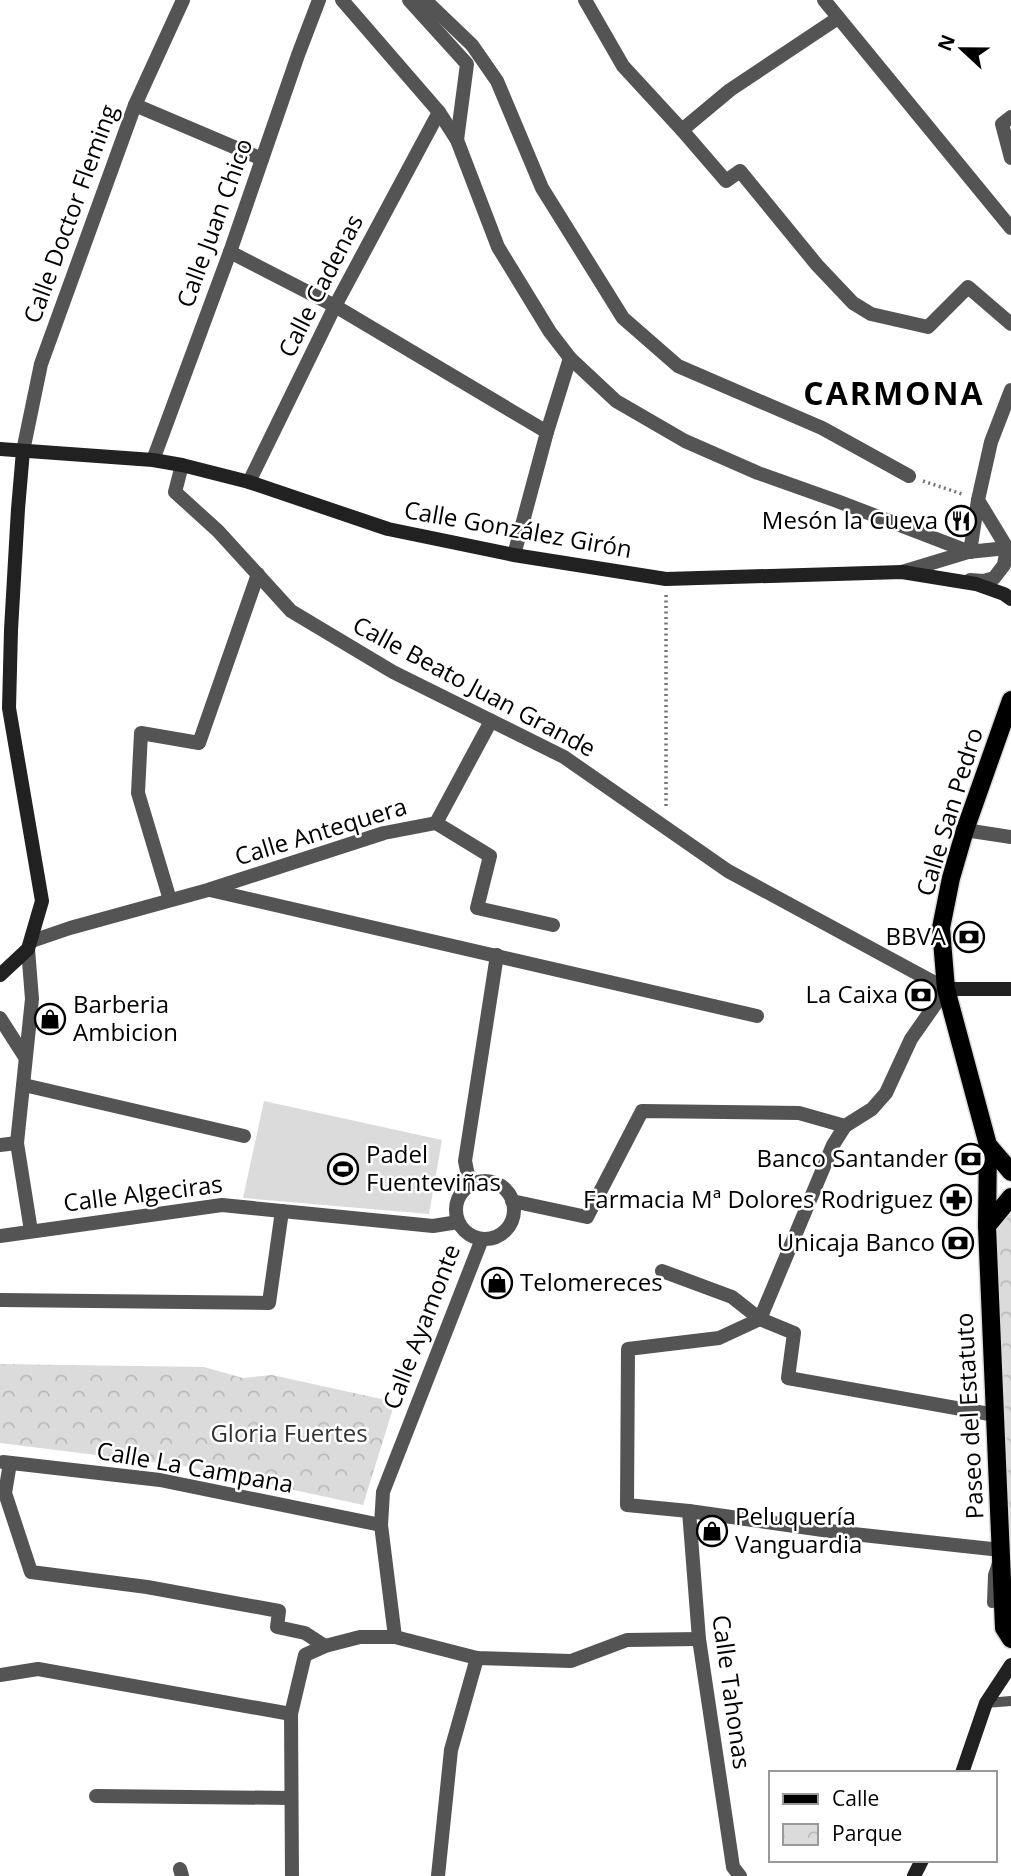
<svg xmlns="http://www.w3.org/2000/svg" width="1011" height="1876" font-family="'Open Sans',sans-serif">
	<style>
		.park { fill: url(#park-crowns) }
		.garden { fill: #dbdbdb }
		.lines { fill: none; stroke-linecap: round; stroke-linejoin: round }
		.primary-casing { stroke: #dbdbdb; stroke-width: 21 }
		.path { stroke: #767676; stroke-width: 3.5; stroke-dasharray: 2 3.5; stroke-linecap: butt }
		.lane { stroke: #545454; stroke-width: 10 }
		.street { stroke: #545454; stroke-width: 14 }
		.secondary { stroke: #212121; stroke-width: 14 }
		.primary { stroke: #000; stroke-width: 18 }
		.labels { text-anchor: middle; stroke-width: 5; stroke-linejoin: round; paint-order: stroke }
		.street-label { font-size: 24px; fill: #000; stroke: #fff }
		.poi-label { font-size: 24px; fill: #000; stroke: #fff; text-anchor: end }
		.park-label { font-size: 24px; fill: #323232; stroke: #fff }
		.district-label { font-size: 32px; font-weight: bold; letter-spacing: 2px; fill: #000; stroke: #fff }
	</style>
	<defs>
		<pattern id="park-crowns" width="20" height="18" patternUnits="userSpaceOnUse" patternTransform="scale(1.75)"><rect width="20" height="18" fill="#dbdbdb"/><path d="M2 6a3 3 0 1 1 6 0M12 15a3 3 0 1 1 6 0" fill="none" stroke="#bababa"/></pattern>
	</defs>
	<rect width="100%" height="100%" fill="#fff"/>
	<!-- park -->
	<g class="park">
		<path d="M1011,1207v338l-16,-317z"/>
		<path d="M0,1364l204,3 39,11 29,-3 123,27 -32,103 -179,-39 -184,-23z"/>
	</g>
	<!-- garden -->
	<path class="garden" d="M264,1101l178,39 -13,74 -186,-16z"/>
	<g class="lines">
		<!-- primary casing -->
		<g class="primary-casing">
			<g id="primary">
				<path d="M988,1145l23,27"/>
				<path d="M1011,1197l-24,29 17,402 7,11"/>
				<path d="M987,1226l1,-81 -42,-156 -5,-61 10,-50 14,-48 46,-130"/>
			</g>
		</g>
		<!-- path -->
		<g class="path">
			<path d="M923,481l39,13"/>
			<path d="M666,595v213"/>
		</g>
		<!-- lane -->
		<g class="lane">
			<path d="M992,1603l1,-28 4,-12"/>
			<path d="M986,1703l25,-2"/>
		</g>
		<!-- street -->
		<g class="street">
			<path d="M342,0l97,112 18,28 41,107 52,85 20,26 46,43 69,40 73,32 79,28 133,51 8,-52"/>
			<path d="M409,0l58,64 -10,76"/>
			<path d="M425,0l47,45 25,36 45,107 81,130 55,48 144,62 87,48"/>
			<path d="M585,0l38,66 59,64 44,51 14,-10 77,94 36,38 18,11 57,13 40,-40 43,37"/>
			<path d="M824,0l187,228"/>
			<path d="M135,105l127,54"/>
			<path d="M1011,117l-9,7 9,34"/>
			<path d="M682,130l48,-40 108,-72"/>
			<path d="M230,252l105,54 212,126"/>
			<path d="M23,451l18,-87 94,-259 48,-105"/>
			<path d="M153,460l77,-208 68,-197 21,-55"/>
			<path d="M182,465l-7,27 43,39 73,80 102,61 171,85 164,114 218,118 -35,50 -25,54 -14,16 -27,17"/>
			<path d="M249,482l86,-176 104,-194"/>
			<path d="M514,555l33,-123 23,-74"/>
			<path d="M902,572l66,-20 39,-4 4,1"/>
			<path d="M970,580l14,1 10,-3 10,-13 3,-17 -29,-48 13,-58 20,-52"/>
			<path d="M436,823l55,-102"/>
			<path d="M965,830l46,7"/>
			<path d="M210,890l547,126"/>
			<path d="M170,900l-32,-107 3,-60 58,10 59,-169"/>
			<path d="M32,941l38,-13 138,-38 176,-57 52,-10 54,33 -13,52 76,17"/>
			<path d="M28,949l4,50 -15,144 14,88"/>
			<path d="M0,1018l25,39"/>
			<path d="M24,1085l220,51"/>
			<path d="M0,1145l17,-2"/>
			<circle cx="485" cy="1210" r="29"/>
			<path d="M470,1185l-5,-24 32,-206"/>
			<path d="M512,1201l75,16 55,-106 157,2 46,13 -12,19 -73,174"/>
			<path d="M0,1236l222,-31 211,21 25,-4"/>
			<path d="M662,1271l70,26 28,22 34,14 -6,45 207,37"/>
			<path d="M0,1300l269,3 13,-92"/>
			<path d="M760,1319l-41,19 -91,11 -1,156 62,6 155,22 157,17"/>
			<path d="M3,1462l157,18 221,45"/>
			<path d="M10,1463l-5,30 26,79 116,15 132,24 -2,16 28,6 20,13"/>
			<path d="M689,1511l10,128 34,228 7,9"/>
			<path d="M395,1637l-14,-112 2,-33 99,-253"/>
			<path d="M0,1675l38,-6 253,45"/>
			<path d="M96,1796l195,2"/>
			<path d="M180,1869l2,7"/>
			<path d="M292,1876l-1,-162 14,-59 20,-9 35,-9h35l82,21 94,3 56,-21 72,-1"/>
			<path d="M438,1876l13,-126 26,-92"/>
		</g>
		<!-- secondary -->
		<g class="secondary">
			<path d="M0,449l153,11 29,5 67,17 139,47 126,26 152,24 236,-7 74,12 28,10 7,5"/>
			<path d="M0,975l28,-26 14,-48 -33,-193 2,-78 7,-121 5,-58"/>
			<path d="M946,989h65"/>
			<path d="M962,1773l24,-70 25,-38"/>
			<path d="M914,1876l8,-16"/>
		</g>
		<!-- primary -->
		<use href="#primary" class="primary"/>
	</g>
	<!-- icons -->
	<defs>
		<g id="restaurant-ring" transform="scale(1.575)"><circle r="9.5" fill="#fff" stroke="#000" stroke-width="1.5"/><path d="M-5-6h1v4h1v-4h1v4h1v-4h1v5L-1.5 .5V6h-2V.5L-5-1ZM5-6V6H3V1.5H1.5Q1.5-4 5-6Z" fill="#000"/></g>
		<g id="bank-ring" transform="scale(1.575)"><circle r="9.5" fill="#fff" stroke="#000" stroke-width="1.5"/><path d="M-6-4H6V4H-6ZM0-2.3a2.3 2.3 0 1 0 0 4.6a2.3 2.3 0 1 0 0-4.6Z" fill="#000"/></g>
		<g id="shop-ring" transform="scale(1.575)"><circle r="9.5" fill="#fff" stroke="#000" stroke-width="1.5"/><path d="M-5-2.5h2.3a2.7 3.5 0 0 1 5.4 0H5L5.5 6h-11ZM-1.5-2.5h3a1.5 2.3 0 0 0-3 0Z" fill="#000"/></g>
		<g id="stadium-ring" transform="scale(1.575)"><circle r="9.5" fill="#fff" stroke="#000" stroke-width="1.5"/><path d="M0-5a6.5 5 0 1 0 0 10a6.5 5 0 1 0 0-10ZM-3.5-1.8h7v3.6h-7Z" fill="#000"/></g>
		<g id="pharmacy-ring" transform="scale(1.575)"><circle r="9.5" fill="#fff" stroke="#000" stroke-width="1.5"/><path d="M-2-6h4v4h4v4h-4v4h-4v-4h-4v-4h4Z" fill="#000"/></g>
	</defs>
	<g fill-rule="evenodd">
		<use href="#restaurant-ring" x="961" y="521"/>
		<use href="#bank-ring" x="969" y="937"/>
		<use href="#bank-ring" x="921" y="995"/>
		<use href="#shop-ring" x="50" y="1019"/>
		<use href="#bank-ring" x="971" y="1159"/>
		<use href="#stadium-ring" x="343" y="1169"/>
		<use href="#pharmacy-ring" x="956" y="1200"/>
		<use href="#bank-ring" x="958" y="1243"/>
		<use href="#shop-ring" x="497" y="1283"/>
		<use href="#shop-ring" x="712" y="1531"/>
	</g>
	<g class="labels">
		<!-- street labels -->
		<g class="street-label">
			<text transform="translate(71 214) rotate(-70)" y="8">Calle Doctor Fleming</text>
			<text transform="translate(215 223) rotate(-70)" y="8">Calle Juan Chico</text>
			<text transform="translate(321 286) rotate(-63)" y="8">Calle Cadenas</text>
			<text transform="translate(518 530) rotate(10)" y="8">Calle González Girón</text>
			<text transform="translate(474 687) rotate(28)" y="8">Calle Beato Juan Grande</text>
			<text transform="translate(950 812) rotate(-73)" y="8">Calle San Pedro</text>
			<text transform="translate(321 832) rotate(-17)" y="8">Calle Antequera</text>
			<text transform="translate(143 1194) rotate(-7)" y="8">Calle Algeciras</text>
			<text transform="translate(422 1327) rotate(-69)" y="8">Calle Ayamonte</text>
			<text transform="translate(970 1416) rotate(-93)" y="8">Paseo del Estatuto</text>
			<text transform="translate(195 1468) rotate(10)" y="8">Calle La Campana</text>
			<text transform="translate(731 1692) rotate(82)" y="8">Calle Tahonas</text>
		</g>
		<!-- poi labels -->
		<g class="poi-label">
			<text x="938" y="529">Mesón la Cueva</text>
			<text x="946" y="945">BBVA</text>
			<text x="898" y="1003">La Caixa</text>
			<text x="73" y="1013" text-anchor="start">Barberia<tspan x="73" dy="28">Ambicion</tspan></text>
			<text x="366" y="1163" text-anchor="start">Padel<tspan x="366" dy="28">Fuenteviñas</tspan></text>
			<text x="948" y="1167">Banco Santander</text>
			<text x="933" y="1208">Farmacia Mª Dolores Rodriguez</text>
			<text x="935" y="1251">Unicaja Banco</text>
			<text x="520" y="1291" text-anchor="start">Telomereces</text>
			<text x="735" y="1525" text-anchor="start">Peluquería<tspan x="735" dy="28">Vanguardia</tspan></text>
		</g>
		<!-- park labels -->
		<g class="park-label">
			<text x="289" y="1442">Gloria Fuertes</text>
		</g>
		<!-- district labels -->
		<g class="district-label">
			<text x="894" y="405">CARMONA</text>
		</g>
	</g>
	<!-- legend -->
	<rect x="769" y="1771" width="228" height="91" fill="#ffffff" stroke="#999999" stroke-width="2"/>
	<rect x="783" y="1794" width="35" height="10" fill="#000000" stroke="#999999" stroke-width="2"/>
	<text x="832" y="1806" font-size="21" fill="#000000">Calle</text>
	<rect x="783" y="1824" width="35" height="21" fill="url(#park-crowns)" stroke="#999999" stroke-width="2"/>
	<text x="832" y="1841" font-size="21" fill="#000000">Parque</text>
	<!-- north arrow -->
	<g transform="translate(962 49) rotate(292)" stroke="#ffffff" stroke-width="5" paint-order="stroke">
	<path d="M0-5L12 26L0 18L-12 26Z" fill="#000000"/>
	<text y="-10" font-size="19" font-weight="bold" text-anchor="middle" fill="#000000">N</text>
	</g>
</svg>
